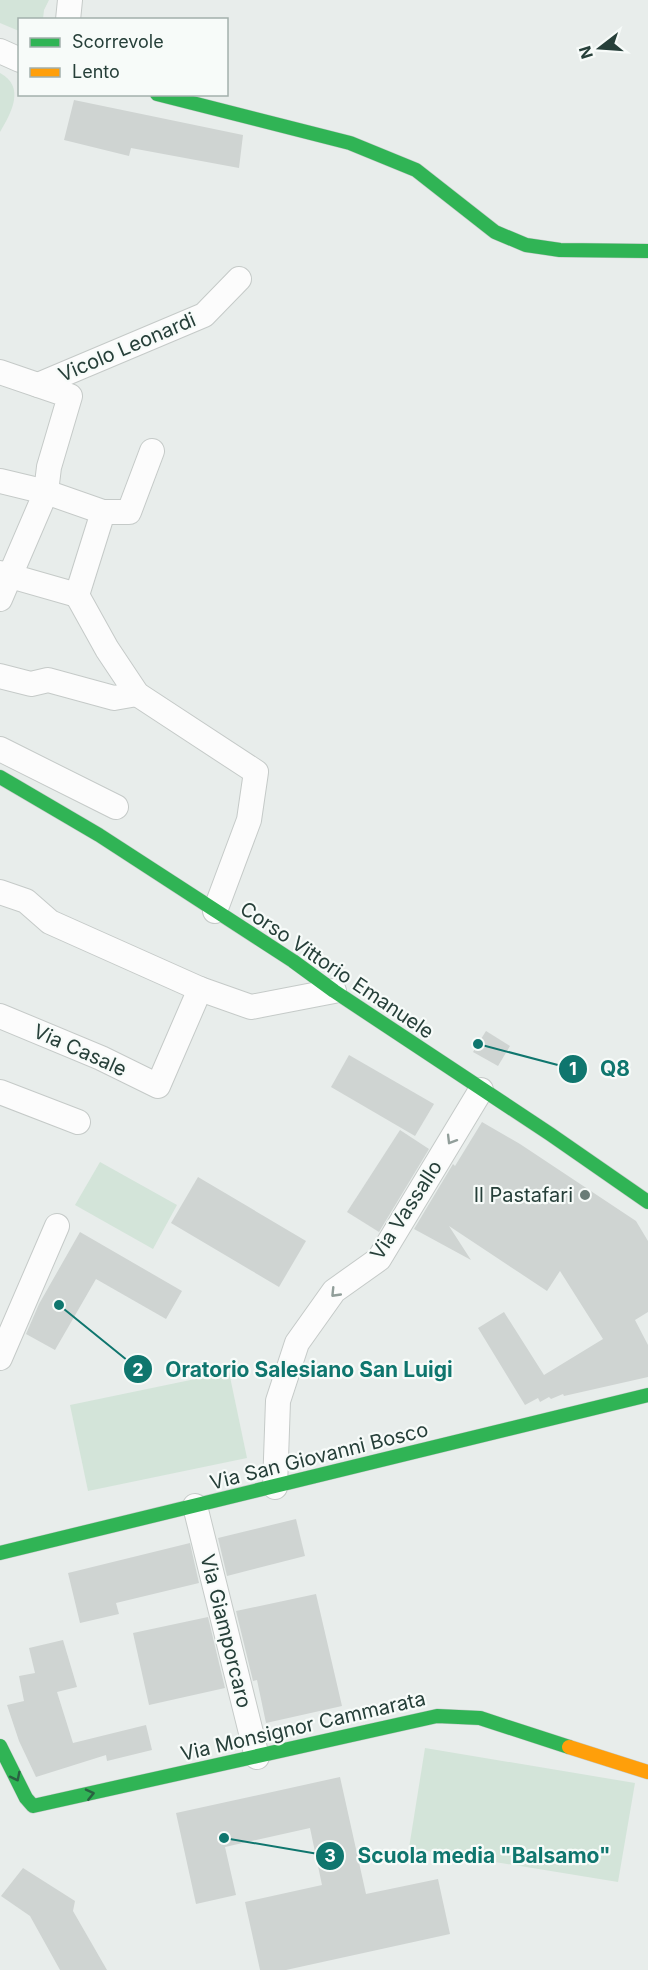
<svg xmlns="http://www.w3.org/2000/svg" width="648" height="1970" font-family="Inter,sans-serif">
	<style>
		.green { fill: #d3e4d9 }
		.building { fill: #cfd4d2 }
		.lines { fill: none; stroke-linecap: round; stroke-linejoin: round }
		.street-casing { stroke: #c5cac8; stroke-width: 26 }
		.fast-casing { stroke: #c4cac8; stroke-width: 15 }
		.slow-casing { stroke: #c4cac8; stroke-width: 15 }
		.street { stroke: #fcfcfc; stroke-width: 24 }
		.fast { stroke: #30b455; stroke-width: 14 }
		.slow { stroke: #ff9f0a; stroke-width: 14 }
		.oneway { stroke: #919e9a }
		.oneway2 { stroke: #296241 }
		.poi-dot { fill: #6a7c77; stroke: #f7fbf9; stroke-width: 2 }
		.labels { text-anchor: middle; stroke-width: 4.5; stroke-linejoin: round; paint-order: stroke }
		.street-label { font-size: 20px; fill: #263f39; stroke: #f7fbf9 }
		.poi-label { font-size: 20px; fill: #263f39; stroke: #f7fbf9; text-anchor: end }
		.leader { fill: none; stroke: #0f766e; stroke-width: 2 }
		.callout-dot { fill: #0f766e; stroke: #f7fbf9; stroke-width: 2 }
		.mark-label { font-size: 18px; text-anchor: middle; font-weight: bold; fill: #fff }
		.callout-label { font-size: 21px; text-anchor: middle; font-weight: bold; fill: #0f766e; stroke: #f7fbf9; stroke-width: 4.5; stroke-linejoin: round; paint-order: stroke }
	</style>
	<rect width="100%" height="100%" fill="#e8edeb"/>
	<!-- green -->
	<g class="green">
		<path d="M0,0h49l-5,10 -1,9 -23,1 -1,11 -19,-8z"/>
		<path d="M0,73c26,14 11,40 0,59z"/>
		<path d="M100,1162l77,43 -24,44 -78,-44z"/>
		<path d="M229,1372l18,86 -159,33 -18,-86z"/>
		<path d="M425,1748l210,35 -17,99 -209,-34z"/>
	</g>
	<!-- building -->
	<g class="building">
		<path d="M74,100l169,35 -4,33 -108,-20 -2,8 -65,-16z"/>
		<path d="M486,1031l24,15 -12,20 -25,-14z"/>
		<path d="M349,1055l85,49 -19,32 -84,-49z"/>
		<path d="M482,1122l38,22 116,77 12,20v71l-13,8 13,25v32l-84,19 -1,-2 -12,5 -2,-2 -9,5 -2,-4 -13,7 -47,-77 26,-16 40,63 59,-36 -43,-68 -13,20 -98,-65 22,34 -57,-31 39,-65 2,2z"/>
		<path d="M400,1130l29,19 -50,83 -32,-20z"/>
		<path d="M198,1177l108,64 -27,46 -108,-64z"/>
		<path d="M80,1232l102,59 -16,28 -70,-40 -41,71 -29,-16 13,-30z"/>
		<path d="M296,1519l9,37 -78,20 -9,-38z"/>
		<path d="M190,1543l9,40 -83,20 3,11 -39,9 -12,-50z"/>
		<path d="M316,1594l26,112 -76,17 -9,-43 -4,1 -17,-70z"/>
		<path d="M208,1617l17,71 -76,17 -16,-72z"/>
		<path d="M63,1640l14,47 -20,5 16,51 73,-18 6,25 -45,11 -1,-6 -70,22 -17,-36 -12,-36 17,-4 -5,-25 16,-3 -6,-25z"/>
		<path d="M340,1777l26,117 72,-15 12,55 -164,36h-26l-15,-68 77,-17 -12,-57 -85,19 11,48 -40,9 -20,-91z"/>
		<path d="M23,1868l52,33 -2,10 34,59h-47l-30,-54 -29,-20z"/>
	</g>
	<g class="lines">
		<!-- street casing -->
		<g class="street-casing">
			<g id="street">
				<path d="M68,20l2,-20"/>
				<path d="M0,51l20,9"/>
				<path d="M0,372l70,24 -21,71 -3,25 -46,107"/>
				<path d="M38,385l166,-70 35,-36"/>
				<path d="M0,481l46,11 57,20"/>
				<path d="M0,573l77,22"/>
				<path d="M77,595l30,54 30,45 119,78 -7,48 -34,91"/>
				<path d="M77,595l26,-83h26l23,-61"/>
				<path d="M0,676l31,8 17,-4 66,18 23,-4"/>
				<path d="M0,749l116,58"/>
				<path d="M0,892l26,9 24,21 150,67 51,18 83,-16"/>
				<path d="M0,1016l101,42 57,28 42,-97"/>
				<path d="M0,1092l78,30"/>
				<path d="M0,1358l57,-132"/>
				<path d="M275,1487l3,-86 19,-58 37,-52 45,-32 102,-169"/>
				<path d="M195,1506l62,251"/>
			</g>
		</g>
		<!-- fast casing -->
		<g class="fast-casing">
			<g id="fast">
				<path d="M157,94l193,49 66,27 79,62 31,13 34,5 88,1"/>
				<path d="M0,777l99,58 194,126 41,30 216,143 98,68"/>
				<path d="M0,1553l648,-158"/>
				<path d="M0,1746l26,52 7,8 404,-90 43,2 89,29"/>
			</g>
		</g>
		<!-- slow casing -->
		<g class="slow-casing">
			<path id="slow" d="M569,1747l79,25"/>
		</g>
		<!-- street -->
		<use href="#street" class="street"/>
		<!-- fast -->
		<use href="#fast" class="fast"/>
		<!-- slow -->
		<use href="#slow" class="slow"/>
	</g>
	<!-- one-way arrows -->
	<defs><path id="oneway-chevron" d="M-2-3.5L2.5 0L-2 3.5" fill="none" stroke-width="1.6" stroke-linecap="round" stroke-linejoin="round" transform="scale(1.5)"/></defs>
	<g class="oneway">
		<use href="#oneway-chevron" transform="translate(451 1140) rotate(121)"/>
		<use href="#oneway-chevron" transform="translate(335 1293) rotate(134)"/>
	</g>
	<g class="oneway2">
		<use href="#oneway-chevron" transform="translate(16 1777) rotate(63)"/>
		<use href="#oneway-chevron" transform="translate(90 1794) rotate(-13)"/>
	</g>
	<!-- markers -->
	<circle class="poi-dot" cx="585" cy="1195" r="6"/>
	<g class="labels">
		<!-- street labels -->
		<g class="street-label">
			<text transform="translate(127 347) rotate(-23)" y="7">Vicolo Leonardi</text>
			<text transform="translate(337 970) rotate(34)" y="7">Corso Vittorio Emanuele</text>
			<text transform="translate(80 1050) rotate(24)" y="7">Via Casale</text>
			<text transform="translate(406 1210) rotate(-57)" y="7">Via Vassallo</text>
			<text transform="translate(319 1456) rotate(-14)" y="7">Via San Giovanni Bosco</text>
			<text transform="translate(226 1631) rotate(76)" y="7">Via Giamporcaro</text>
			<text transform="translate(303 1726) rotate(-13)" y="7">Via Monsignor Cammarata</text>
		</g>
		<!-- poi labels -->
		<g class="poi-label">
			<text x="573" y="1202">Il Pastafari</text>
		</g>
	</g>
	<!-- callouts -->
	<path class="leader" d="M478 1044L573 1069M59 1305L138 1369M224 1838L330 1856"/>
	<g class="callout-dot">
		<circle cx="478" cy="1044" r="6"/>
		<circle cx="59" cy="1305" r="6"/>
		<circle cx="224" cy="1838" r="6"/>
		<circle cx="573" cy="1069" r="15"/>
		<circle cx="138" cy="1369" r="15"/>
		<circle cx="330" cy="1856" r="15"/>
	</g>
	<g class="mark-label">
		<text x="573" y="1075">1</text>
		<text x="138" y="1376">2</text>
		<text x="330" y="1862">3</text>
	</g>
	<g class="callout-label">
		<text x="615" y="1076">Q8</text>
		<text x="309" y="1377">Oratorio Salesiano San Luigi</text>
		<text x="484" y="1863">Scuola media "Balsamo"</text>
	</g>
	<!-- legend -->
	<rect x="18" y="18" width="210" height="78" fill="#f7fbf9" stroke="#a3b0ac" stroke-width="1.5"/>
	<rect x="30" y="38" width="30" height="9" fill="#30b455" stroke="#a3b0ac" stroke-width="1.5"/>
	<text x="72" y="48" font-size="18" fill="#263f39">Scorrevole</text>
	<rect x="30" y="68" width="30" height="9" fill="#ff9f0a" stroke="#a3b0ac" stroke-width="1.5"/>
	<text x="72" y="78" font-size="18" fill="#263f39">Lento</text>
	<!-- north arrow -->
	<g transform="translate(600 48) rotate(253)" stroke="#f7fbf9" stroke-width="4.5" paint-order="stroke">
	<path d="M0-4.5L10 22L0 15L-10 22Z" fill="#263f39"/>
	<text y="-9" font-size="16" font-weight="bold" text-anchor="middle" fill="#263f39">N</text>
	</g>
</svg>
